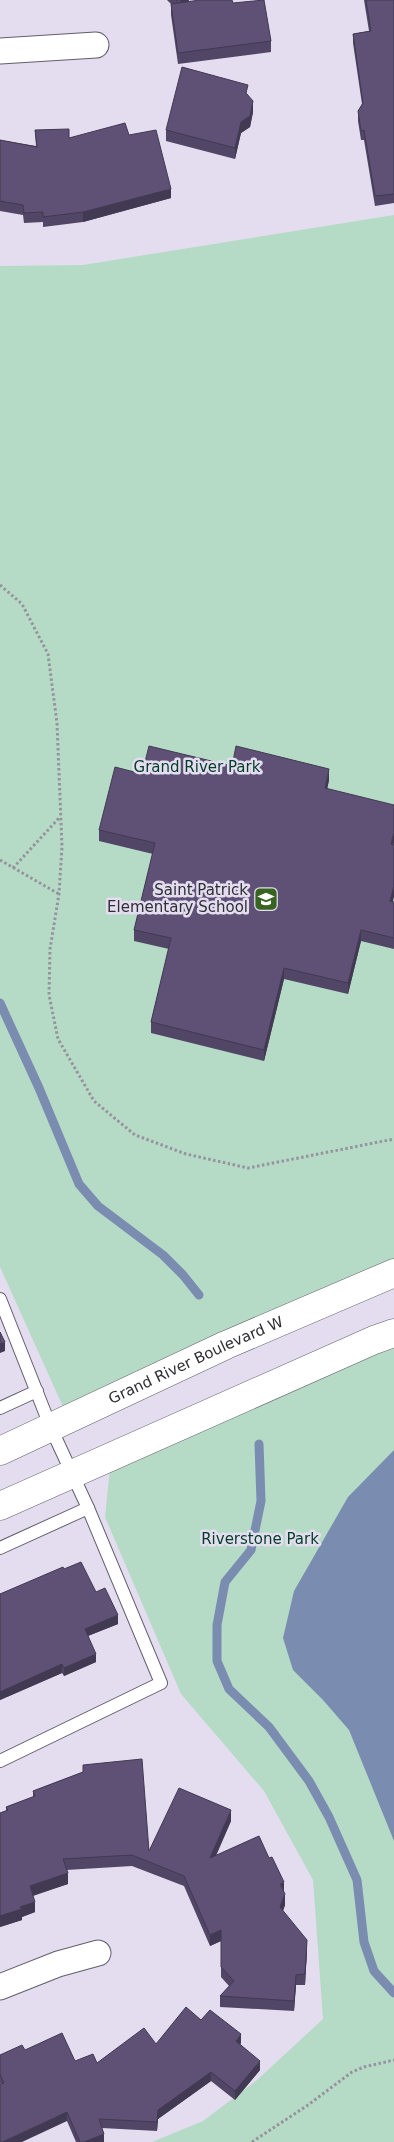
<svg xmlns="http://www.w3.org/2000/svg" width="394" height="2142" font-family="'DejaVu Sans',sans-serif">
	<style>
		.green { fill: #b5dbc6 }
		.water { fill: #7a8db1 }
		.lines { fill: none; stroke-linecap: round; stroke-linejoin: round }
		.stream { stroke: #7a8db1; stroke-width: 9 }
		.lane-casing { stroke: #635e6d; stroke-width: 14 }
		.street-casing { stroke: #635e6d; stroke-width: 27 }
		.secondary-casing { stroke: #635e6d; stroke-width: 29 }
		.path { stroke: #96929f; stroke-width: 3; stroke-dasharray: 2.5 2.5; stroke-linecap: butt }
		.lane { stroke: #fff; stroke-width: 12 }
		.street { stroke: #fff; stroke-width: 25 }
		.secondary { stroke: #fff; stroke-width: 28 }
		.wall { fill: #514665 }
		.shaded-wall { fill: #423952 }
		.building { fill: #5e5175; stroke: #423952 }
		.labels { text-anchor: middle; stroke-width: 5; stroke-linejoin: round; paint-order: stroke }
		.park-label { font-size: 15px; fill: #003d26; stroke: #e3ddef }
		.poi-label { font-size: 15px; fill: #302e35; stroke: #e3ddef; text-anchor: end }
		.street-label { font-size: 15px; fill: #302e35; stroke: #e3ddef }
	</style>
	<rect width="100%" height="100%" fill="#e3ddef"/>
	<!-- green -->
	<g class="green">
		<path d="M394,215v1058l-325,147 -69,-153v-1001l83,-1z"/>
		<path d="M394,1333v809h-242l51,-21 53,-40 67,-62 -10,-139 -49,-89 -83,-97 -76,-177 6,-59z"/>
	</g>
	<!-- water -->
	<path class="water" d="M394,1450v391l-45,-111 -26,-30 -30,-30 -10,-32 11,-47 54,-94z"/>
	<g class="lines">
		<!-- stream -->
		<g class="stream">
			<path d="M0,1003l39,85 40,96 19,22 65,49 20,20 16,20"/>
			<path d="M259,1444l2,57 -10,49 -26,32 -8,43v36l12,28 40,38 40,54 20,36 28,63 7,62 10,29 20,22"/>
		</g>
		<!-- lane casing -->
		<g class="lane-casing">
			<g id="lane">
				<path d="M0,1299l51,129 37,80 73,175 -161,78"/>
				<path d="M0,1408l37,-17"/>
				<path d="M0,1548l88,-40"/>
			</g>
		</g>
		<!-- street casing -->
		<g class="street-casing">
			<g id="street">
				<path d="M0,51l96,-6"/>
				<path d="M0,1987l58,-23 40,-11"/>
			</g>
		</g>
		<!-- secondary casing -->
		<g class="secondary-casing">
			<g id="secondary">
				<path id="s1" d="M0,1451l226,-106 168,-72"/>
				<path d="M0,1506l374,-166 20,-7"/>
			</g>
		</g>
		<!-- path -->
		<g class="path">
			<path d="M0,585l22,19 26,50 9,69 5,124 -3,47 -9,55 -1,46 9,44 36,62 41,34 51,19 62,14 146,-29"/>
			<path d="M0,860l59,34"/>
			<path d="M13,868l47,-51"/>
			<path d="M252,2142l56,-37 44,-33 12,-5 30,-7"/>
		</g>
		<!-- lane -->
		<use href="#lane" class="lane"/>
		<!-- street -->
		<use href="#street" class="street"/>
		<!-- secondary -->
		<use href="#secondary" class="secondary"/>
	</g>
	<!-- wall -->
	<g class="wall">
		<path d="M167,0h22l-1,2 45,1 38,38v11l-93,12 -7,-49v-11z"/>
		<path d="M364,0h30v203l-19,3 -11,-66h-3l-3,-19v-10l4,-7 -9,-61v-9l16,-3z"/>
		<path d="M248,95l5,17 -3,15 -9,6 -6,26 -69,-18v-11z"/>
		<path d="M35,130l34,8 60,-3 42,63 -88,24 -40,5v-5l-19,1 -1,-8 -23,-4v-71l36,6z"/>
		<path d="M232,766l97,14 -2,9 67,56 -1,57h1v47l-33,-8 -13,53 -64,-15 -20,82 -113,-28v-11l18,-73 -35,-8v-11l19,-76 -54,-13v-11l43,-56z"/>
		<path d="M64,1569l32,23 22,32 -30,12 8,26 -32,14 -2,-3 -62,27v-106z"/>
		<path d="M83,1765l66,86 82,-30 -15,35 68,36 1,13 -2,6 24,39 -2,35h-9l-2,26 -74,-4v-11l9,-10 -8,-9v-36l-11,5 -26,-60 -52,-20 -66,4 2,14 -35,11 2,17 -13,5v3l-22,7v-114l6,-2v-4l27,-10v-6l50,-19z"/>
		<path d="M201,2020l40,23 -1,1 20,26 -25,30 -24,-19 -53,38 -1,12 -55,-3 2,14h-28l-9,-21 -67,-38v-28l25,-5 50,11 22,2 59,-19z"/>
	</g>
	<!-- shaded-wall -->
	<g class="shaded-wall">
		<path d="M182,0h7l-10,11v-8z"/>
		<path d="M253,101v11l-3,15 -9,6 -6,26v-11l6,-26z"/>
		<path d="M171,189v9l-88,24v-10z"/>
		<path d="M329,769v11l-4,19v-11z"/>
		<path d="M394,832v11l-3,12v-11z"/>
		<path d="M394,886v11l-4,15v-11z"/>
		<path d="M361,930v11l-13,53v-11z"/>
		<path d="M284,968v11l-20,82v-11z"/>
		<path d="M5,1342v9l-5,2v-9z"/>
		<path d="M118,1615v9l-33,13v-8z"/>
		<path d="M96,1654v8l-32,14v-8z"/>
		<path d="M62,1664v9l-62,27v-8z"/>
		<path d="M231,1810v11l-21,47v-10z"/>
		<path d="M68,1873v11l-38,13v-11z"/>
		<path d="M284,1882v10l-4,-8z"/>
		<path d="M285,1894v11l-5,13v-11z"/>
		<path d="M35,1902v10l-13,5v3l-22,7v-11l20,-9z"/>
		<path d="M221,1930v11l-11,5v-11z"/>
		<path d="M307,1940v10l-2,35v-11z"/>
		<path d="M296,1975v10l-2,26v-10z"/>
		<path d="M241,2034v9l-5,7v-9z"/>
		<path d="M260,2061v9l-25,30v-9z"/>
		<path d="M211,2072v9l-53,38 -1,12v-9l1,-12z"/>
		<path d="M67,2112v9l-45,21h-20z"/>
		<path d="M104,2134v8h-20z"/>
	</g>
	<!-- building -->
	<g class="building">
		<path d="M176,0h6l-3,3z"/>
		<path d="M200,0h32l1,3 31,-3 7,41 -93,12 -7,-49z"/>
		<path d="M366,0h28v194l-19,2 -11,-66 -3,1 -3,-20 5,-8 -10,-69 18,-3z"/>
		<path d="M182,67l66,18 -2,8 7,8 -3,15 -9,6 -6,26 -69,-18z"/>
		<path d="M125,123l4,12 27,-5 15,59 -88,23 -40,5v-5l-19,1 -1,-8 -23,-4v-61l37,7 -2,-17 34,-1v9z"/>
		<path d="M149,746l83,20 4,-20 93,23 -4,19 69,17v27l-3,12 3,1v41l-4,15 4,1v36l-33,-8 -13,53 -64,-15 -20,82 -113,-28 20,-84 -37,-8 21,-87 -56,-13 16,-63 27,7z"/>
		<path d="M0,1332l5,10 -5,2z"/>
		<path d="M81,1562l15,30 9,-4 13,27 -33,14 11,25 -32,14 -2,-4 -62,28v-98l63,-27 1,2z"/>
		<path d="M142,1759l7,92 30,-63 52,22 -21,48 49,-22 10,22 3,-1 12,25 -4,2 5,10 -5,13 27,33 -2,34 -9,1 -2,26 -74,-5 14,-15 -13,-14v-37l-11,5 -26,-59 -52,-21 -69,4 5,14 -38,13 5,16 -15,5 2,2 -22,7v-103l8,-3 -2,-3 29,-11 -2,-5 50,-19v-7z"/>
		<path d="M186,2007l15,13 9,-10 31,24 -5,7 24,20 -25,30 -24,-19 -53,38 -1,12 -58,-3 5,15 -20,8h-4l-13,-30 -65,30h-2v-58l4,-1 -4,-9v-19l22,-10 3,5 37,-17 13,28 18,-7 4,9 47,-35 12,16z"/>
	</g>
	<!-- icons -->
	<defs>
		<g id="school-square" transform="scale(1.25)"><rect x="-9" y="-9" width="18" height="18" rx="4" fill="#386422" stroke="#e3ddef"/><path d="M0-5L7-2L0 1L-7-2ZM-4 1L0 2.5L4 1V4Q0 6-4 4Z" fill="#fff"/></g>
	</defs>
	<g fill-rule="evenodd">
		<use href="#school-square" x="266" y="899"/>
	</g>
	<g class="labels">
		<!-- park labels -->
		<g class="park-label">
			<text x="197" y="772">Grand River Park</text>
			<text x="260" y="1544">Riverstone Park</text>
		</g>
		<!-- poi labels -->
		<g class="poi-label">
			<text x="248" y="895">Saint Patrick<tspan x="248" dy="17">Elementary School</tspan></text>
		</g>
		<!-- street labels -->
		<g class="street-label">
			<text dy="5" stroke="none"><textPath href="#s1" startOffset="216">Grand River Boulevard W</textPath></text>
		</g>
	</g>
</svg>
